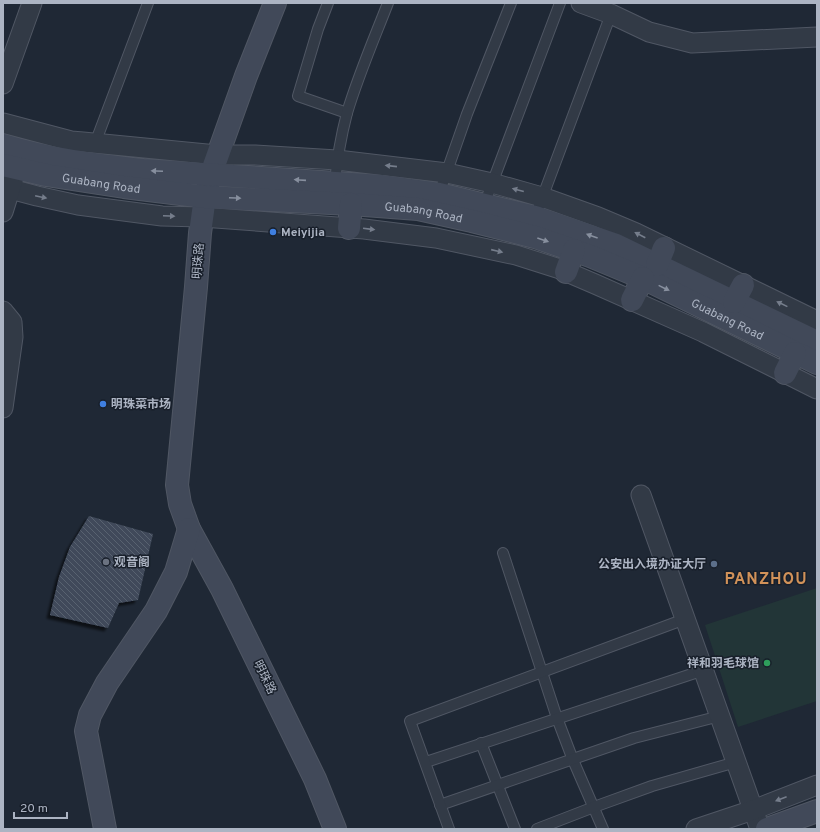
<svg xmlns="http://www.w3.org/2000/svg" width="820" height="832" font-family="Overpass,'Noto Sans SC',sans-serif">
	<style>
		.garden { fill: #223537 }
		.building { fill: url(#building-back-hatch); filter: url(#shadow) }
		.lines { fill: none; stroke-linecap: round; stroke-linejoin: round }
		.lane-casing { stroke: #505764; stroke-width: 12 }
		.street-casing { stroke: #505764; stroke-width: 21 }
		.secondary-casing { stroke: #505764; stroke-width: 24 }
		.lane { stroke: #323a46; stroke-width: 10 }
		.street { stroke: #323a46; stroke-width: 19 }
		.secondary { stroke: #414959; stroke-width: 22 }
		.oneway { fill: #757d8b }
		.oneway2 { fill: #878f9e }
		.shop-dot { fill: #3f7fe0; stroke: #181f2a; stroke-width: 1.5 }
		.worship-dot { fill: #6b7280; stroke: #181f2a; stroke-width: 1.5 }
		.service-dot { fill: #5c6f8a; stroke: #181f2a; stroke-width: 1.5 }
		.leisure-dot { fill: #2e9e5b; stroke: #181f2a; stroke-width: 1.5 }
		.labels { text-anchor: middle; stroke-width: 3; stroke-linejoin: round; paint-order: stroke }
		.street-label { font-size: 12px; fill: #acb4c3; stroke: #181f2a }
		.poi-label { font-size: 12px; font-weight: bold; fill: #acb4c3; stroke: #181f2a; text-anchor: start }
		.district-label { font-size: 16px; font-weight: bold; letter-spacing: 1px; fill: #d19259; stroke: #181f2a }
	</style>
	<defs>
		<pattern id="building-back-hatch" width="6" height="6" patternUnits="userSpaceOnUse"><rect width="6" height="6" fill="#404a5a"/><path d="M-1 5l2 2M0 0l6 6M5-1l2 2" fill="none" stroke="#596270"/></pattern>
		<filter id="shadow"><feDropShadow dx="-3.5" dy="3.5" stdDeviation="1" flood-color="#0009"/></filter>
	</defs>
	<rect width="100%" height="100%" fill="#1f2835"/>
	<!-- garden -->
	<path class="garden" d="M817,588v113l-79,26 -33,-102z"/>
	<!-- building -->
	<path class="building" d="M89,516l64,18 -15,66 -19,3 -11,25 -58,-13 9,-38 11,-30z"/>
	<g class="lines">
		<!-- lane casing -->
		<g class="lane-casing">
			<g id="lane">
				<path d="M328,3l-10,26 -20,67 49,17"/>
				<path d="M94,146l54,-143"/>
				<path d="M335,183c2,-24 6,-47 12,-70 11,-37 27,-74 41,-110"/>
				<path d="M439,194l28,-80 44,-111"/>
				<path d="M484,205l76,-202"/>
				<path d="M535,217l76,-203"/>
				<path d="M503,553l54,165 16,42 30,69"/>
				<path d="M481,743l34,86"/>
				<path d="M426,762l278,-92"/>
				<path d="M440,805l194,-67 86,-22"/>
				<path d="M449,829l-39,-108 275,-102"/>
				<path d="M537,829l57,-22 58,-21 84,-24"/>
			</g>
		</g>
		<!-- street casing -->
		<g class="street-casing">
			<g id="street">
				<path d="M581,3l30,11 38,18 43,11 125,-6"/>
				<path d="M3,84l29,-81"/>
				<path d="M3,123l68,18 12,1 134,13h38l82,5 110,13 45,10 50,14 56,20 38,16 181,88"/>
				<path d="M3,187l34,9 41,9 84,11 40,1 162,12 72,9 80,17 44,14 35,15 108,48 114,57"/>
				<path d="M3,212l11,-35"/>
				<path d="M3,311l9,11 1,15 -10,71"/>
				<path d="M641,495l119,334"/>
				<path d="M696,829l57,-19 64,-25"/>
			</g>
		</g>
		<!-- secondary casing -->
		<g class="secondary-casing">
			<g id="secondary">
				<path d="M275,3l-29,73 -35,98 -6,23 -5,36 -4,54 -19,198 3,19 9,25 33,60 93,190 20,50"/>
				<path d="M3,145c45,14 93,20 140,25l238,16 58,8 96,23 81,28 201,97"/>
				<path id="s1" d="M3,165l43,10 78,12 81,10 146,7 67,5 54,12 63,16 55,19 53,22 174,85"/>
				<path d="M349,228l2,-24"/>
				<path d="M657,265l7,-17"/>
				<path d="M566,272l8,-22"/>
				<path d="M632,300l11,-22"/>
				<path d="M734,302l9,-17"/>
				<path d="M785,373l10,-20"/>
				<path d="M105,829l-19,-98 4,-16 17,-32 49,-72 20,-39 13,-43"/>
				<path d="M767,829l50,-18"/>
			</g>
		</g>
		<!-- lane -->
		<use href="#lane" class="lane"/>
		<!-- street -->
		<use href="#street" class="street"/>
		<!-- secondary -->
		<use href="#secondary" class="secondary"/>
	</g>
	<!-- one-way arrows -->
	<defs><path id="oneway-solid" d="M-6-.8H1V-3.2L6.5 0L1 3.2V.8H-6Z"/></defs>
	<g class="oneway">
		<use href="#oneway-solid" transform="translate(391 166) rotate(-174)"/>
		<use href="#oneway-solid" transform="translate(518 190) rotate(-165)"/>
		<use href="#oneway-solid" transform="translate(41 197) rotate(12)"/>
		<use href="#oneway-solid" transform="translate(169 216) rotate(2)"/>
		<use href="#oneway-solid" transform="translate(369 229) rotate(7)"/>
		<use href="#oneway-solid" transform="translate(640 235) rotate(-153)"/>
		<use href="#oneway-solid" transform="translate(497 251) rotate(13)"/>
		<use href="#oneway-solid" transform="translate(782 304) rotate(-154)"/>
		<use href="#oneway-solid" transform="translate(781 799) rotate(159)"/>
	</g>
	<g class="oneway2">
		<use href="#oneway-solid" transform="translate(157 171) rotate(-177)"/>
		<use href="#oneway-solid" transform="translate(300 180) rotate(-176)"/>
		<use href="#oneway-solid" transform="translate(235 198) rotate(3)"/>
		<use href="#oneway-solid" transform="translate(592 236) rotate(-160)"/>
		<use href="#oneway-solid" transform="translate(543 240) rotate(19)"/>
		<use href="#oneway-solid" transform="translate(664 288) rotate(26)"/>
	</g>
	<!-- markers -->
	<g class="shop-dot">
		<circle cx="273" cy="232" r="4"/>
		<circle cx="103" cy="404" r="4"/>
	</g>
	<circle class="worship-dot" cx="106" cy="562" r="4"/>
	<circle class="service-dot" cx="714" cy="564" r="4"/>
	<circle class="leisure-dot" cx="767" cy="663" r="4"/>
	<g class="labels">
		<!-- street labels -->
		<g class="street-label">
			<text dy="4" stroke="none"><textPath href="#s1" startOffset="100">Guabang Road</textPath></text>
			<text dy="4" stroke="none"><textPath href="#s1" startOffset="424">Guabang Road</textPath></text>
			<text transform="translate(198 261) rotate(-86)" y="4">明珠路</text>
			<text dy="4" stroke="none"><textPath href="#s1" startOffset="748">Guabang Road</textPath></text>
			<text transform="translate(265 677) rotate(64)" y="4">明珠路</text>
		</g>
		<!-- poi labels -->
		<g class="poi-label">
			<text x="281" y="236">Meiyijia</text>
			<text x="111" y="408">明珠菜市场</text>
			<text x="114" y="566">观音阁</text>
			<text x="706" y="568" text-anchor="end">公安出入境办证大厅</text>
			<text x="759" y="667" text-anchor="end">祥和羽毛球馆</text>
		</g>
		<!-- district labels -->
		<g class="district-label">
			<text x="766" y="584">PANZHOU</text>
		</g>
	</g>
	<!-- border -->
	<rect width="820" height="832" fill="none" stroke="#acb4c3" stroke-width="8"/>
	<!-- scale -->
	<path d="M14 812v6h53v-6" fill="none" stroke="#acb4c3" stroke-width="2"/>
	<text x="20" y="812" font-size="12" fill="#acb4c3" stroke="#181f2a" stroke-width="3" paint-order="stroke">20 m</text>
</svg>
